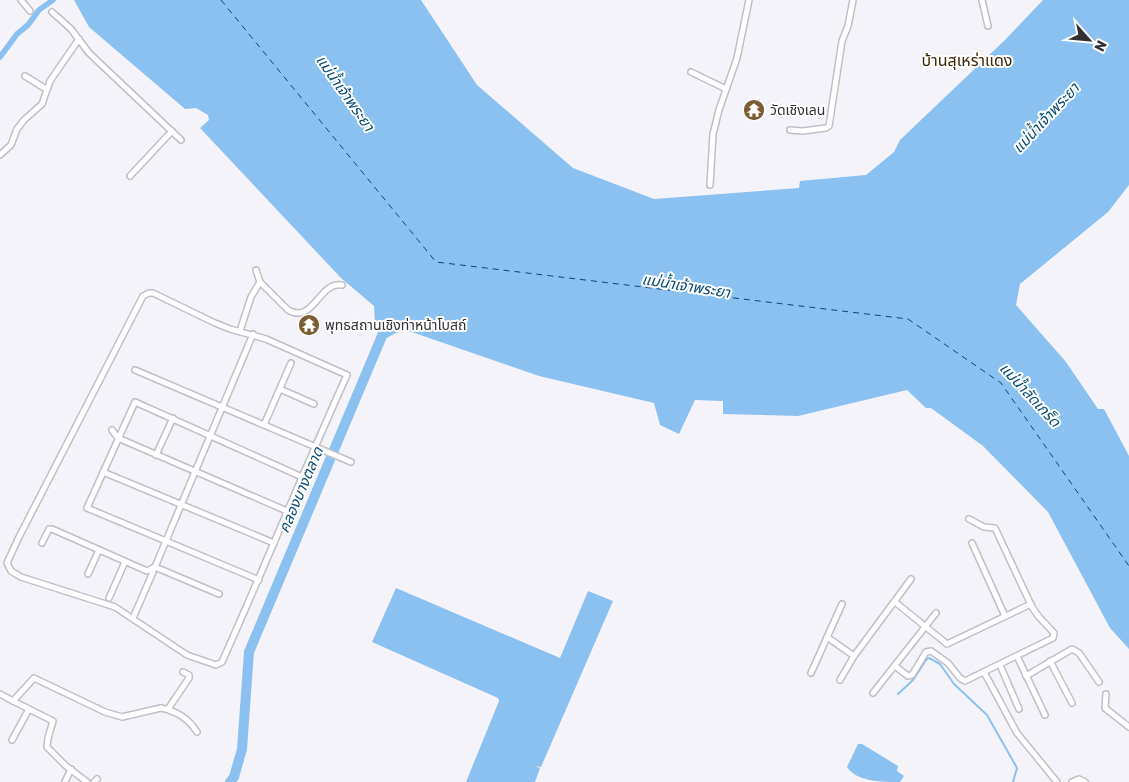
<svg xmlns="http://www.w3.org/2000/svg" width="1129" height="782" font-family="Rubik,'Noto Sans Thai',sans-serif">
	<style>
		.water { fill: #8ac1f0 }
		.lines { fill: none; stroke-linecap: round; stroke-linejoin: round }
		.stream { stroke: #8ac1f0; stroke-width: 2 }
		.canal { stroke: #8ac1f0; stroke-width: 5.5 }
		.river { stroke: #8ac1f0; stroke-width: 10 }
		.ferry { stroke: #064974; stroke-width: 1; stroke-dasharray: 6 5; stroke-linecap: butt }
		.street-casing { stroke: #c1bfc6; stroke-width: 8 }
		.street { stroke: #fff; stroke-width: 5 }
		.labels { text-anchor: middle; stroke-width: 4; stroke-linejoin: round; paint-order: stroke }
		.poi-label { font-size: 14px; fill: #302f32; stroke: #fff; text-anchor: start }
		.water-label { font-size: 15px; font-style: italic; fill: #064974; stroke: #fff }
		.quarter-label { font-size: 16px; fill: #3c2601; stroke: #fff }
	</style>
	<rect width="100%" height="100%" fill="#f5f3fa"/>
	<!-- water -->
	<g class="water">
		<path d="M74,0h347l56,85 96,83 81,31 145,-11 1,-7 66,-6 28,-23 6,-12 105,-100 38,-40h86v185l-21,27 -88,72 -4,21 50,57 32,47h6l25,47v193l-19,-21 -62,-116 -65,-66 -52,-38h-5l-19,-18 -109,26 -75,-2v-13l-28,-1 -16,34 -19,-9 -6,-22 -115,-27 -136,-47 -18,10 -10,-15 -1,-18 -33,-28 -141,-150 9,-8 -1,-5 -12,-7 -11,1 -96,-82z"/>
		<path d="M396,588l164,70 28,-67 25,10 -72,166 -6,-1 5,2 -5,14h-69l33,-81 -1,-3 -126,-56z"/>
		<path d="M858,744h4l36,22 -1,5 7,5 -4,6c-18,0 -43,0 -53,-15z"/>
	</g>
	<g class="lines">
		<!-- stream -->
		<path class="stream" d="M898,694l15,-14 13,-20 3,-2 11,6 14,20 33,31 30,53 -4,14"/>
		<!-- canal -->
		<path class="canal" d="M0,57l17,-23 11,-9 11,-15 14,-10"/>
		<!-- river -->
		<path class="river" d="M230,782l4,-5 8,-28 7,-97 138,-328"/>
		<!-- ferry -->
		<path class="ferry" d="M221,0l215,262 472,57 93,64 128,183"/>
		<!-- street casing -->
		<g class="street-casing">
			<g id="street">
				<path d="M21,0l9,11"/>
				<path d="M982,0l6,26"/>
				<path d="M52,12l19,17 18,24 92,87"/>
				<path d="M691,72l35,17"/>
				<path d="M25,76l21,13"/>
				<path d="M790,130l13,1 23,-3 3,-2 13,-85 6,-15 5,-26"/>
				<path d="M0,155l11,-10 6,-16 7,-9 18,-16 8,-23 29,-42"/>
				<path d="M130,176l42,-45"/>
				<path d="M710,185l3,-51 6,-24 18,-52 12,-58"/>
				<path d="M256,270l4,12 28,28c25,15 31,-29 54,-25"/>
				<path d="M149,293h4l62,30 15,6 36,10 81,36c-43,95 -82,191 -125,287l-6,3 -29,-10 -72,-48 -94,-30 -10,-6 -4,-8 11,-24 125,-243z"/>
				<path d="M240,331l11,-34 9,-15"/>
				<path d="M135,370l216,92"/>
				<path d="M280,389l34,15"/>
				<path d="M264,425l27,-62"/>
				<path d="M112,430l6,8 169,73"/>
				<path d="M156,455l17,-37"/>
				<path d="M103,472l171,71"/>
				<path d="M42,543l7,-14h3l95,42 8,-4 64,27"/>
				<path d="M972,543l33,73"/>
				<path d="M155,567l98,-233"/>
				<path d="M88,574l11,-24"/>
				<path d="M259,580l-172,-72 48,-106 167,75"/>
				<path d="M109,598l16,-36"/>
				<path d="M895,602l52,42 84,-40"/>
				<path d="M133,618l20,-46v-4"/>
				<path d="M827,637l27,19"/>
				<path d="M1017,656l28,59"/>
				<path d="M1050,661l22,42"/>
				<path d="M1000,665l19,44"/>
				<path d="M895,666l13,10 4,-1 14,-23 5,-1 17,12 12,15 5,3 88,-43 1,-5 -15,-16 -7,-10 -37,-79 -11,-1 -15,-8"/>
				<path d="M984,672l33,61 40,49"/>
				<path d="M811,673l31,-69"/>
				<path d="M1026,676l46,-27 7,4 20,29"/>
				<path d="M840,680l14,-24 57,-77"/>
				<path d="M873,693l63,-80"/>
				<path d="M0,694l13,7 21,-23 71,34 17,5 39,-9c15,3 28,11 36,24"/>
				<path d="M1106,694l-1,14 24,19"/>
				<path d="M13,701l40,20 -5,17 -1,9 19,19 21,16"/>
				<path d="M168,709l21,-31v-3l-6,-3"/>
				<path d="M12,740l17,-31"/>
				<path d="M65,782l6,-13"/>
				<path d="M94,782l3,-3"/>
				<path d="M1072,782l7,-3 6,3"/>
			</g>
		</g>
		<!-- street -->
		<use href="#street" class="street"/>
	</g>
	<!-- icons -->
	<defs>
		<g id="temple-disc" transform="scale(1.125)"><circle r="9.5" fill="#7b5d32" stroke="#fff"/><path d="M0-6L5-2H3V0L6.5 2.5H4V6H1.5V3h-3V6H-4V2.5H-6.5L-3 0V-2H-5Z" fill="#fff"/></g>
	</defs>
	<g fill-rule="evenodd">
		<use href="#temple-disc" x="754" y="110"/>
		<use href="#temple-disc" x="309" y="325"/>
	</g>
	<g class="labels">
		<!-- poi labels -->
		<g class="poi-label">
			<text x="770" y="115">วัดเชิงเลน</text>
			<text x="325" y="330">พุทธสถานเชิงท่าหน้าโบสถ์</text>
		</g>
		<!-- water labels -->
		<g class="water-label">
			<text transform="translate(345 93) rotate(55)" y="5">แม่น้ำเจ้าพระยา</text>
			<text transform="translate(1046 118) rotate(-47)" y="5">แม่น้ำเจ้าพระยา</text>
			<text transform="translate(686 286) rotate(9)" y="5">แม่น้ำเจ้าพระยา</text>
			<text transform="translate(1030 395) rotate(47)" y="5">แม่น้ำลัดเกร็ด</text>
			<text transform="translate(301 490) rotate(-67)" y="5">คลองบางตลาด</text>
		</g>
		<!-- quarter labels -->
		<g class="quarter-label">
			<text x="967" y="66">บ้านสุเหร่าแดง</text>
		</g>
	</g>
	<!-- north arrow -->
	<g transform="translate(1089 40) rotate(117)" stroke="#ffffff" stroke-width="4" paint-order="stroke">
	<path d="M0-4L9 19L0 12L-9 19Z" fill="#302f32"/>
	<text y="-8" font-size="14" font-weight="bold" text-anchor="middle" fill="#302f32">N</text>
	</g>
</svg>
